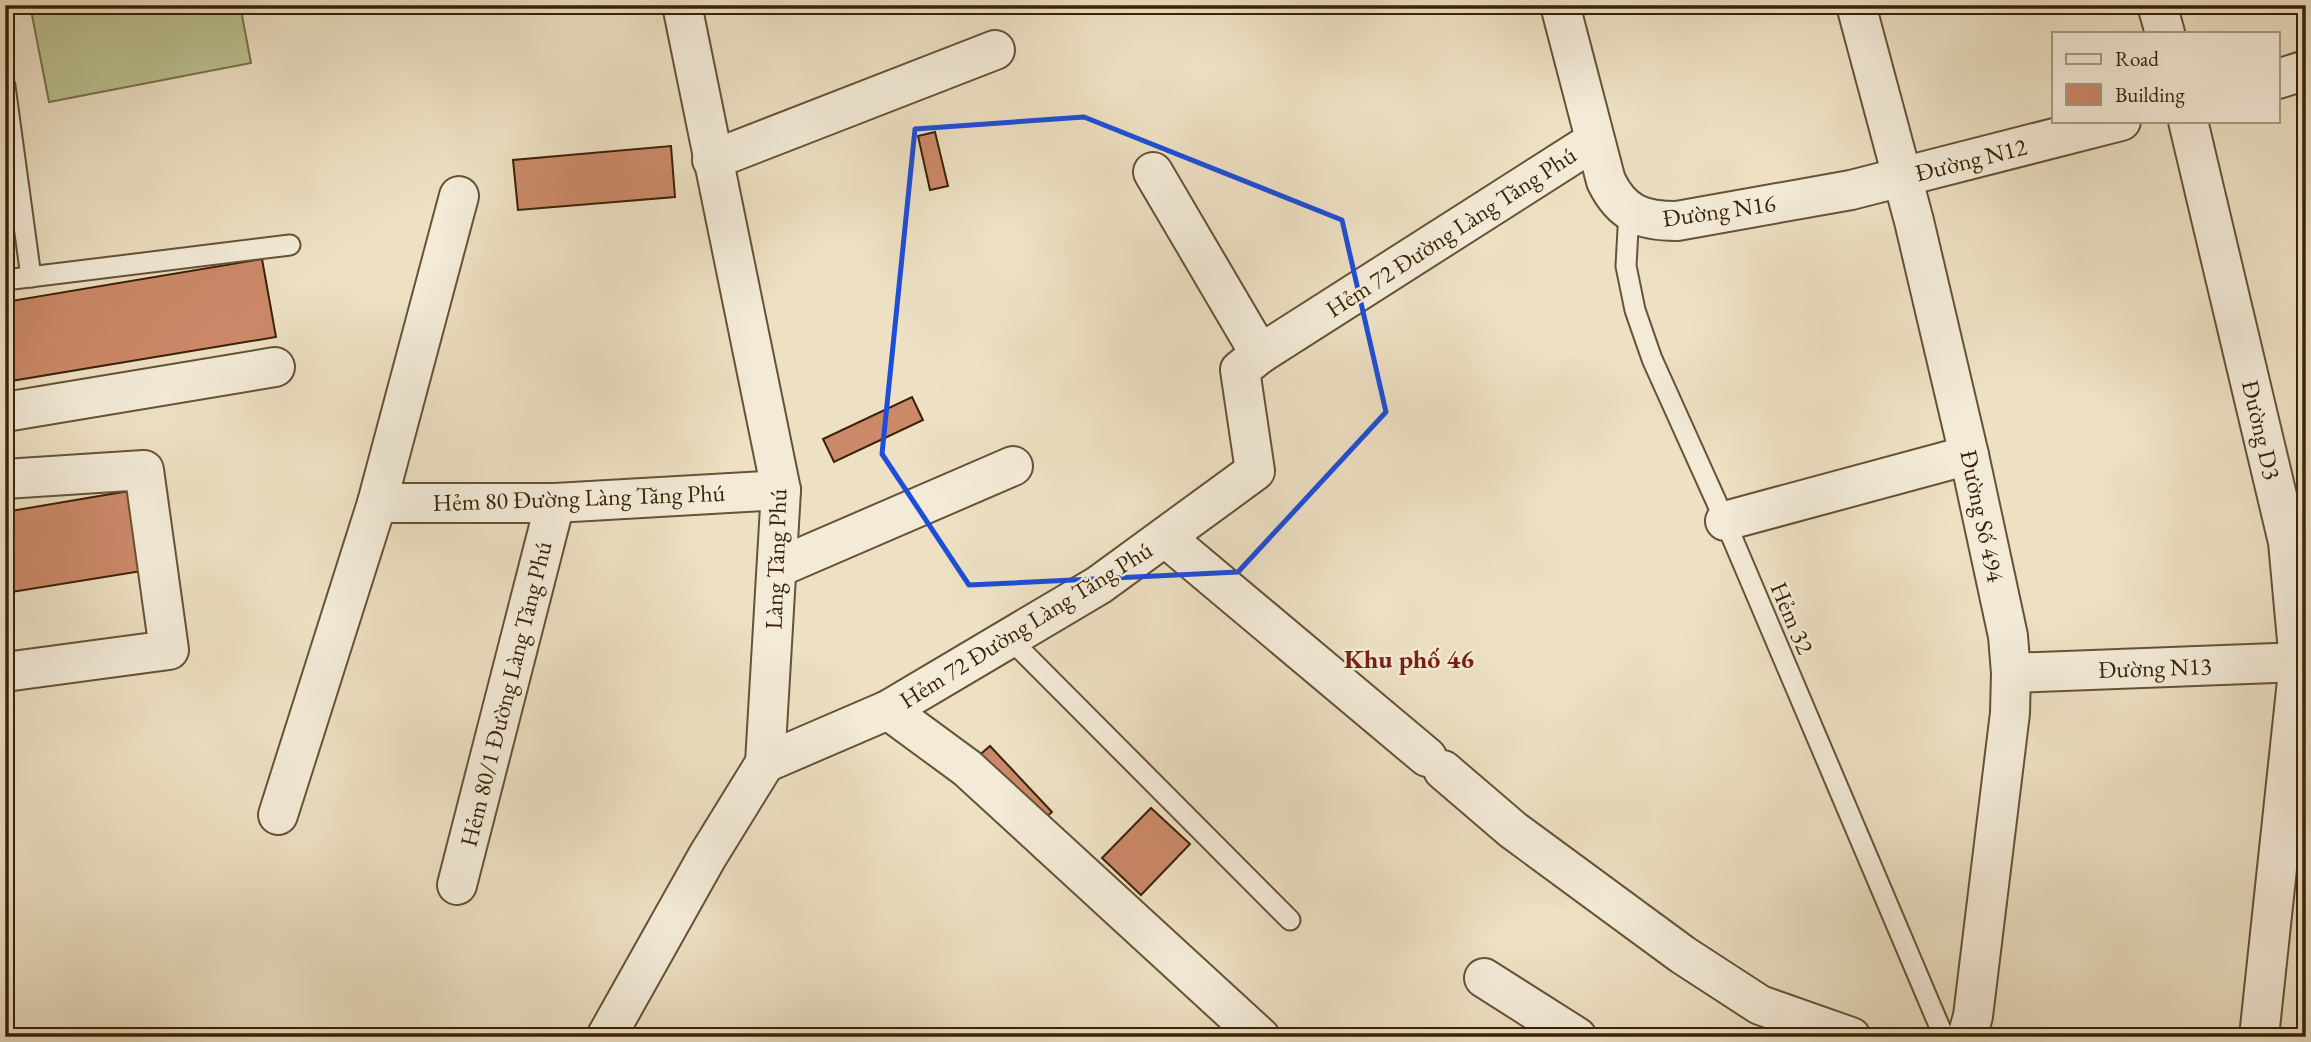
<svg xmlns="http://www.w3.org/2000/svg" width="2311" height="1042" font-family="'EB Garamond',serif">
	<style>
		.garden { fill: #bbc192; stroke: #7a724c; stroke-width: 2 }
		.building { fill: #cc8969; stroke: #392206; stroke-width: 2 }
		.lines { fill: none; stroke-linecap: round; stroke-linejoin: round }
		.service-casing { stroke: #665235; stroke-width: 23 }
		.minor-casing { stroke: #665235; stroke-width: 42 }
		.tertiary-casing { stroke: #665235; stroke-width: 42 }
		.service { stroke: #f3ebd8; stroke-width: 19 }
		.minor { stroke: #f3ebd8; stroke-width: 38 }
		.tertiary { stroke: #f3ebd8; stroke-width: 38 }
		.marked { fill: none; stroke: #1d4ed8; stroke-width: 5; stroke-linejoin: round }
		.labels { text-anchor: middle; stroke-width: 5; stroke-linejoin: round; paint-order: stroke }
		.street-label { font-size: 24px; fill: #392206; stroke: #f3ebd8 }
		.neighbourhood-label { font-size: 26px; font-weight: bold; fill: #7a1f14; stroke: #f3ebd8 }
	</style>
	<rect width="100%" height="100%" fill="#ede0c3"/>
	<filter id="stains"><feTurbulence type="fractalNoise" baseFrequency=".00286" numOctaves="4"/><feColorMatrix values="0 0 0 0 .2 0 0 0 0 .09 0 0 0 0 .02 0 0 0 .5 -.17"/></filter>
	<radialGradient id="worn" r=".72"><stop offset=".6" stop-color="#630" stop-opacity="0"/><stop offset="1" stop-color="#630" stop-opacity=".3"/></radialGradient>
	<!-- garden -->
	<path class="garden" d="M30,5h210l11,58 -202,39z"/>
	<!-- building -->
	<g class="building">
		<path d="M935,132l13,54 -18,4 -12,-54z"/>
		<path d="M671,146l4,51 -157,13 -5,-50z"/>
		<path d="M262,259l14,78 -271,45v-80z"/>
		<path d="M912,397l11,23 -89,42 -11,-23z"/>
		<path d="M129,491l13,80 -137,22v-81z"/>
		<path d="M990,746l62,66 -15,13 -62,-66z"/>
		<path d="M1151,808l39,36 -49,51 -39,-37z"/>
	</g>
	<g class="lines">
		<!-- service casing -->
		<g class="service-casing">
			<g id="service">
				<path d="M5,86l26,191"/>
				<path d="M1629,211l-3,55 9,44 17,49 73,162 219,516"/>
				<path d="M5,280l285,-35"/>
				<path d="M1009,638l281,282"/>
			</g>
		</g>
		<!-- minor casing -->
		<g class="minor-casing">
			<g id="minor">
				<path d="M1560,5l46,176c16,33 36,40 71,40l174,-31 270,-69"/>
				<path d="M1856,5l58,216 55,234 39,181 3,37 -1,40 -37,303 -6,21"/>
				<path d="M2157,5l8,28"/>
				<path d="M2278,79l28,-9"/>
				<path d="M2188,121l100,421 11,120 -40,375"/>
				<path d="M712,160l283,-110"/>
				<path d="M1153,172l107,182"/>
				<path d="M5,412l270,-45"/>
				<path d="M5,479l139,-9 25,180 -164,22"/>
				<path d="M377,503h178l226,-13"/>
				<path d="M1725,521l244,-66"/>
				<path d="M1166,538l261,219"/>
				<path d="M777,568l236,-102"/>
				<path d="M2011,673l288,-11"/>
				<path d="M888,710l79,58 293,269"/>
				<path d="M765,763l123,-53 211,-125 156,-114 -15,-101 20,-16 334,-213"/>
				<path d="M1443,770l70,60 170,125 77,50 91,32"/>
				<path d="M278,815l99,-312 82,-307"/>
				<path d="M457,885l98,-382"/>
				<path d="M1484,978l93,59"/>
			</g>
		</g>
		<!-- tertiary casing -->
		<g class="tertiary-casing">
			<path id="tertiary" d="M606,1037l101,-180 58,-94 16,-273 -99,-485"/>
		</g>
		<!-- service -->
		<use href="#service" class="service"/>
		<!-- minor -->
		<use href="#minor" class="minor"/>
		<!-- tertiary -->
		<use href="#tertiary" class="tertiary"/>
	</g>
	<!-- marked area -->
	<path class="marked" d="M1084,117l258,103 44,192 -148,160 -269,13 -87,-131 33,-325z"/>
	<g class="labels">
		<!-- street labels -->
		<g class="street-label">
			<text transform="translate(1971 160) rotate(-14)" y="8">Đường N12</text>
			<text transform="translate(1719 211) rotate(-8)" y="8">Đường N16</text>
			<text transform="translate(1451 232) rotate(-33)" y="8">Hẻm 72 Đường Làng Tăng Phú</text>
			<text transform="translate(2261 430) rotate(77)" y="8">Đường D3</text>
			<text transform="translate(579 498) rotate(-2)" y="8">Hẻm 80 Đường Làng Tăng Phú</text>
			<text transform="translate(1982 516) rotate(78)" y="8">Đường Số 494</text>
			<text transform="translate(776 559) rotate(-88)" y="8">Làng Tăng Phú</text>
			<text transform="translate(1792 618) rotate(67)" y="8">Hẻm 32</text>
			<text transform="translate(1026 625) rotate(-32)" y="8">Hẻm 72 Đường Làng Tăng Phú</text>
			<text transform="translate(2155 668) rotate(-2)" y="8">Đường N13</text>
			<text transform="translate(506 694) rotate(-76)" y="8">Hẻm 80/1 Đường Làng Tăng Phú</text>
		</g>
		<!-- neighbourhood labels -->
		<g class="neighbourhood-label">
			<text x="1409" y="668">Khu phố 46</text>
		</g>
	</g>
	<!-- margin -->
	<rect width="2311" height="1042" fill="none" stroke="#ede0c3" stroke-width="28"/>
	<rect x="7" y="7" width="2297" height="1028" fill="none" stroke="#392206" stroke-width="3.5"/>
	<rect x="14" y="14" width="2283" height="1014" fill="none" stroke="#392206" stroke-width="2"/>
	<!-- legend -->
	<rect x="2052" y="32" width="228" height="91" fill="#f3ebd8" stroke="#a99b84" stroke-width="2"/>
	<rect x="2066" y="54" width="35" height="10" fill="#f3ebd8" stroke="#a99b84" stroke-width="2"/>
	<text x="2115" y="66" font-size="21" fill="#392206">Road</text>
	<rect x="2066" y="84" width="35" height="21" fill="#cc8969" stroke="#a99b84" stroke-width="2"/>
	<text x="2115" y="102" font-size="21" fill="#392206">Building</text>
	<rect width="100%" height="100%" filter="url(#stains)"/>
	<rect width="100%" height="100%" fill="url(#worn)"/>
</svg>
